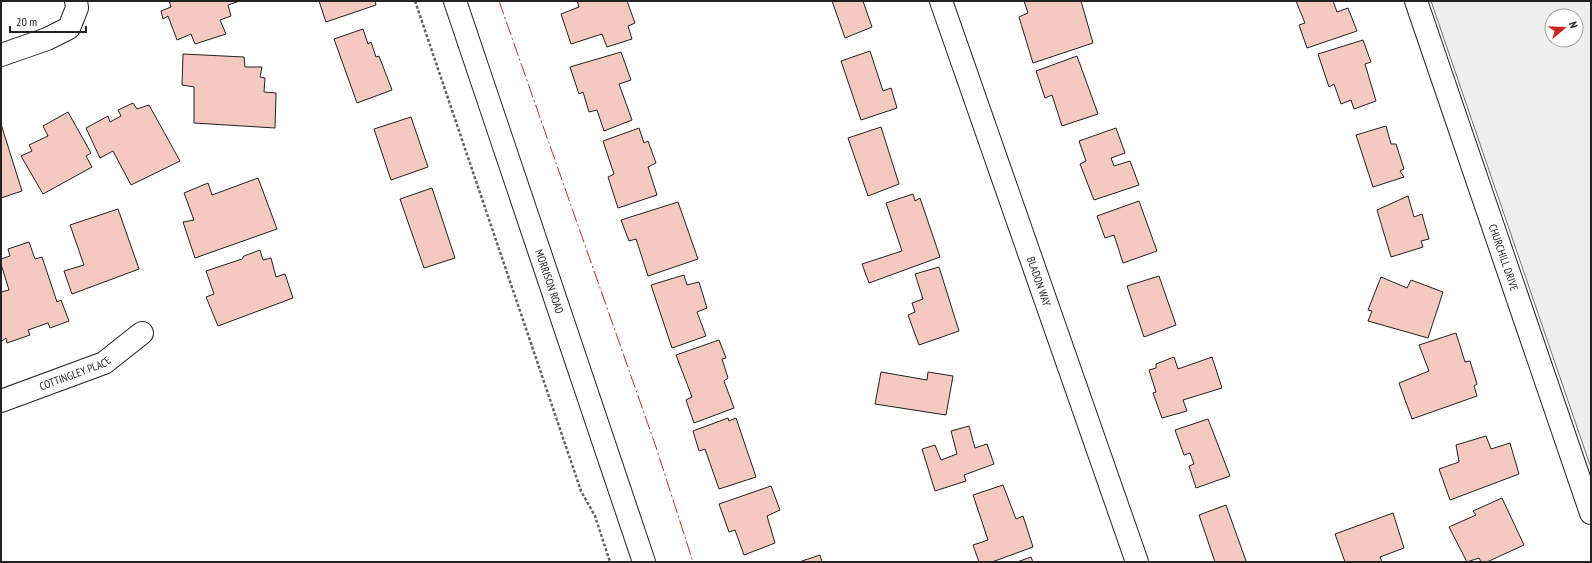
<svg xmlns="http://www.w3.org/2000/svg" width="1592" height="563" font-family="'PT Sans Narrow',sans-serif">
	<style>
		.green { fill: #eee; stroke: #6f6f6f; fill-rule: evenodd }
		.building { fill: #f3c9c0; stroke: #222 }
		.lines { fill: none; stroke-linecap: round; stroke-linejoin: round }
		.minor-casing { stroke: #222; stroke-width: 24 }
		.primary-casing { stroke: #222; stroke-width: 24 }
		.path { stroke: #646464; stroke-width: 2.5; stroke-dasharray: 3 2; stroke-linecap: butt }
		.minor { stroke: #fff; stroke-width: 22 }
		.primary { stroke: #fff; stroke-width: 22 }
		.power { stroke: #c62828; stroke-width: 1; stroke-dasharray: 14 3 2 3; stroke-linecap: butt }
		.labels { text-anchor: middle; stroke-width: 3; stroke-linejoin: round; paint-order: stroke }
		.street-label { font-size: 11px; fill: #222; stroke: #fff }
	</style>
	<rect width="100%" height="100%" fill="#fff"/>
	<!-- green -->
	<path class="green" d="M1431,1h160v467zM1552,16h24v24h-24z"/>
	<!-- building -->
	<g class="building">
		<path d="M169,1h71l-12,4 3,11 -11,4 6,14 -31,10 -4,-10 -14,6 -9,-24 -5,3 -2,-8 10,-4z"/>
		<path d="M319,1h56l1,4 -50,17z"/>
		<path d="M577,1h50l8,22 -7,3 4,13 -25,8 -5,-13 -31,10 -10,-30 18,-7z"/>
		<path d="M832,1h31l9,26 -27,11z"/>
		<path d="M1024,1h57l12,42 -60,20 -14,-46 9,-4z"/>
		<path d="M1296,1h37l4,11 11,-4 9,23 -50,17 -8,-23 6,-2z"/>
		<path d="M363,29l5,15 3,-2 5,15 3,-1 13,34 -35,13 -23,-64z"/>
		<path d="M1363,40l8,22 -6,2 11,37 -22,8 -3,-9 -10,4 -7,-20 -5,3 -11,-33z"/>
		<path d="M870,51l13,40 8,-3 6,20 -36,12 -20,-59z"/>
		<path d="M621,52l10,28 -12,4 13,36 -28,11 -7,-21 -8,2 -6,-20 -4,2 -9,-27z"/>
		<path d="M183,54l61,3 1,10h17l-2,10 5,1 -1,14 12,1 -1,35 -81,-5v-36l-12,-2z"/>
		<path d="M1077,56l21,58 -36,12 -10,-31 -7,3 -9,-27z"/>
		<path d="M133,103l4,6 12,-4 31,56 -49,24 -18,-34 -13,7 -14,-30 22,-12 2,6 11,-6 -3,-6z"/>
		<path d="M68,112l23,41 -5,3 6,11 -49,27 -22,-38 11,-5 -3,-6 19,-9 -5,-10z"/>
		<path d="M411,117l17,50 -37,13 -17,-51z"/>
		<path d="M1,124l21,67 -21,7z"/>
		<path d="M1386,126l5,18h5l8,25 -4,2 4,6 -31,10 -17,-52z"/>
		<path d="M881,127l18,57 -31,12 -20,-58z"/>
		<path d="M639,128l5,15 4,-2 8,22 -8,4 9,28 -39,13 -10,-31 6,-3 -11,-33z"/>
		<path d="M1116,128l9,25 -14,5 3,8 16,-5 9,24 -45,15 -14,-36 6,-3 -7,-20z"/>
		<path d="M258,178l19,51 -82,29 -12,-36 11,-2 -10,-27 24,-10 4,12z"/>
		<path d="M432,188l23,70 -31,10 -24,-69z"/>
		<path d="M913,194l2,7 5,-3 20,59 -71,26 -7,-19 40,-13 -16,-48z"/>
		<path d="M1408,196l6,21 8,-3 7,25 -8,2 2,6 -32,10 -14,-47z"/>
		<path d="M1139,201l18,50 -34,12 -9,-28 -9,3 -8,-22z"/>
		<path d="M678,202l20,57 -50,17 -12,-37 -7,2 -8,-21z"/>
		<path d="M118,209l21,60 -67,25 -8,-23 20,-6 -14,-40z"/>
		<path d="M29,242l6,17 7,-2 15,45 4,-2 8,21 -19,7 -2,-5 -20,7 2,5 -23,8 -1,-5 -5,4v-50l8,-2 -8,-26v-5l9,-3 -2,-7z"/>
		<path d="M260,250l3,10 8,-2 5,19 9,-3 8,24 -75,28 -12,-29 8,-3 -8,-23 36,-12 2,-3z"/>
		<path d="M939,267l20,64 -40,14 -11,-30 7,-3 -3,-9 11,-4 -8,-25z"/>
		<path d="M684,275l3,10 12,-3 8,26 -10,4 9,24 -34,12 -21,-63z"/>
		<path d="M1159,276l17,49 -32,12 -17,-51z"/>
		<path d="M1381,277l26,11 4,-8 32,12 -15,46 -60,-17 4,-10 -4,-1z"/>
		<path d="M1456,333l9,29 5,-1 7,23 -3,2 3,10 -65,23 -13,-36 30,-12 -10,-26z"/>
		<path d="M719,340l7,18 -4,1 6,19 -4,3 10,27 -40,15 -8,-23 6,-3 -16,-42z"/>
		<path d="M1174,357l4,12 34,-12 10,31 -39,12 4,11 -25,7 -9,-25 3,-1 -7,-22 7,-2v-4z"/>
		<path d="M881,372l46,8 1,-8 25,4 -7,39 -71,-11z"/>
		<path d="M728,418l1,3 7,-3 20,59 -37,12 -14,-40 -6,2 -6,-20z"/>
		<path d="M1208,419l22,57 -34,12 -7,-22 5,-2 -4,-11 -6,2 -9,-25z"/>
		<path d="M969,426l6,22 12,-4 7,20 -30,11 2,6 -31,10 -13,-42 13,-4 6,15 16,-6 -6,-23z"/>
		<path d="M1486,436l5,13 19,-6 9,31 -69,26 -11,-31 20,-7 -3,-17z"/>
		<path d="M1003,485l13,34 7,-3 10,31 -41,15h-13l-6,-17 15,-5 -15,-45z"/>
		<path d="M771,486l9,24 -13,6 8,27 -31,12 -9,-25 -6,2 -10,-28z"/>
		<path d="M1502,498l22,47 -37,17h-6l-2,-4 -12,4 -18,-35 27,-12 -3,-4z"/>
		<path d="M1226,505l20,56 -2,1h-29l-16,-47z"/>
		<path d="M1393,513l11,35 -24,9 2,5h-37l-10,-28z"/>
		<path d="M820,555l2,7h-23z"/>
		<path d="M1031,557l2,5h-16z"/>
	</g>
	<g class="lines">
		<!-- minor casing -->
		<g class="minor-casing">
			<g id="minor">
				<path id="s1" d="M941,1l196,561"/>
				<path id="s2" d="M1416,1l175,512"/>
				<path d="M1,55l46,-16 22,-11 8,-20 -1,-7"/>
				<path id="s3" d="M1,401l103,-38 38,-30"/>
			</g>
		</g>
		<!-- primary casing -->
		<g class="primary-casing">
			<g id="primary">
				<path id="s4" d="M455,1l189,561"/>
			</g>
		</g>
		<!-- path -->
		<path class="path" d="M415,1l166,490 14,25 15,46"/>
		<!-- minor -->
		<use href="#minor" class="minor"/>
		<!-- primary -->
		<use href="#primary" class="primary"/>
		<!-- power -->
		<path class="power" d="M499,1l157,446 37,115"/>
	</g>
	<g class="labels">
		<!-- street labels -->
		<g class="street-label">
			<text dy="4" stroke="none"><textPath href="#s2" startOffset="271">CHURCHILL DRIVE</textPath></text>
			<text dy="4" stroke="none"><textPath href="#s4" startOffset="296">MORRISON ROAD</textPath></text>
			<text dy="4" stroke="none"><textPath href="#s1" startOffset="297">BLADON WAY</textPath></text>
			<text dy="4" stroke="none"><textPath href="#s3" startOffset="79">COTTINGLEY PLACE</textPath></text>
		</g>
	</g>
	<!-- border -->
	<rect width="1592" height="563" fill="none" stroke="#222222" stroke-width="4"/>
	<!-- north arrow -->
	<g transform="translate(1564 28) rotate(71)"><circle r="19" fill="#ffffff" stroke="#a7a7a7"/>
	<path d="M0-3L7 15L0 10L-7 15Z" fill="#c62828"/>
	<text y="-6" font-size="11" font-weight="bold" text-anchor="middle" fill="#222222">N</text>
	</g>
	<!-- scale -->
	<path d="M10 26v6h76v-6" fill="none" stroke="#222222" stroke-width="2"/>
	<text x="16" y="26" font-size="12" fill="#222222" stroke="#ffffff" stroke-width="3" paint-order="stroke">20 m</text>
</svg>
